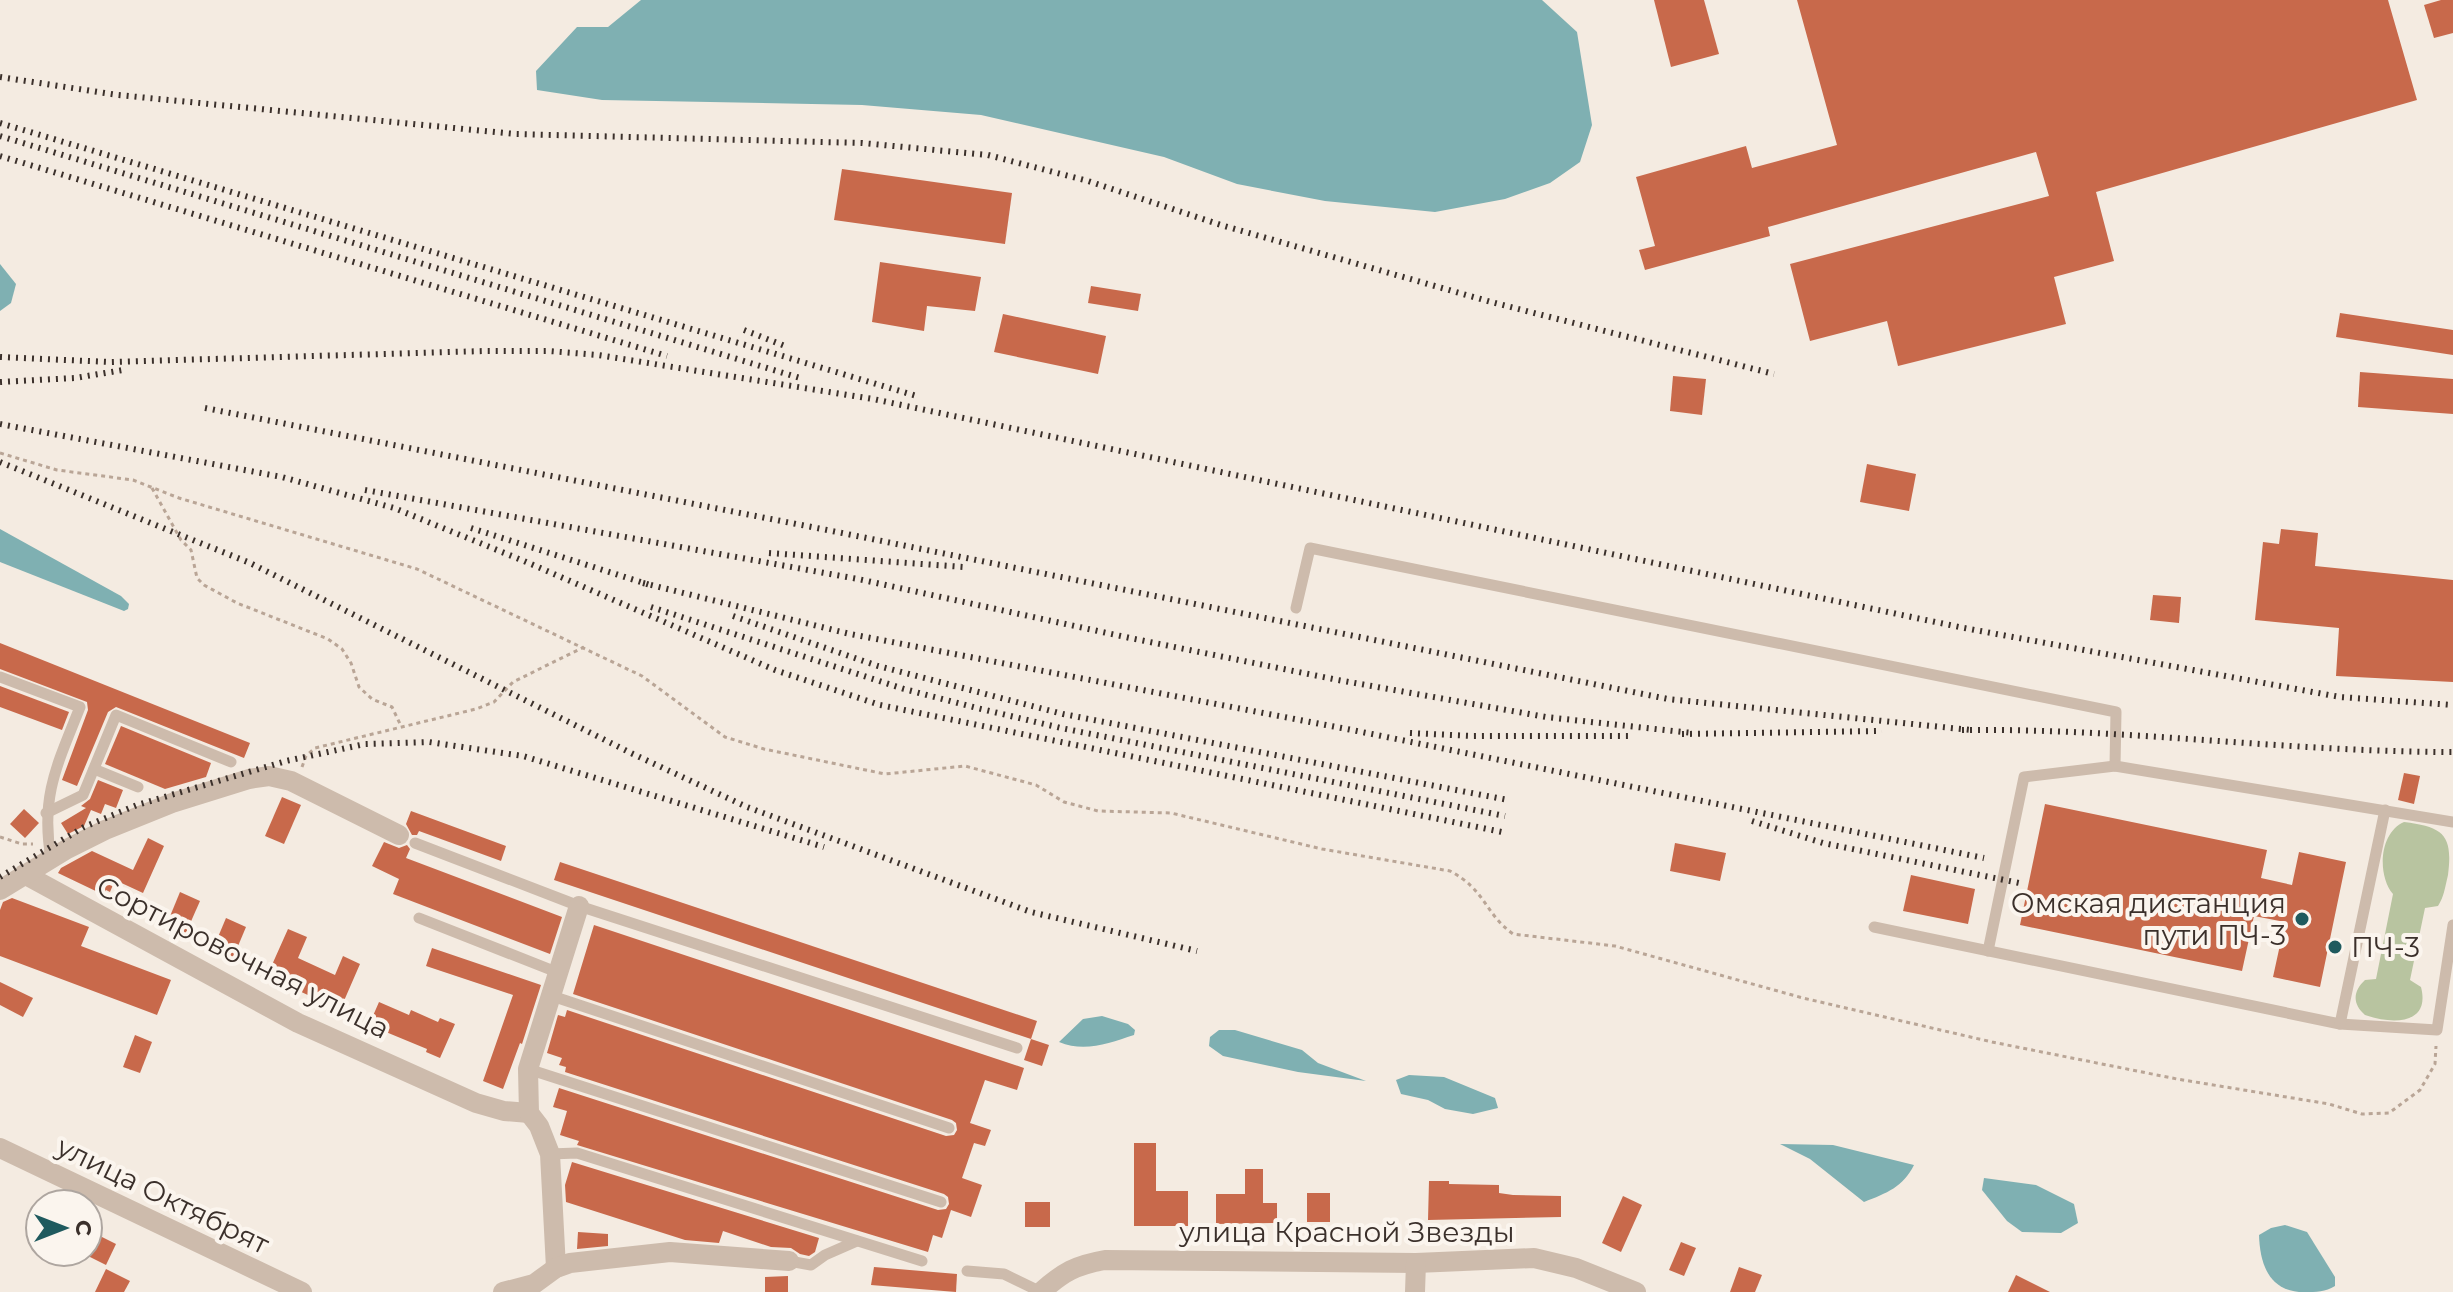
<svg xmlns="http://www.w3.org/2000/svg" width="2453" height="1292" font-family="Montserrat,sans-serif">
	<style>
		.green { fill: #b8c4a0 }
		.water { fill: #7fb0b2 }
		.building { fill: #c8694b }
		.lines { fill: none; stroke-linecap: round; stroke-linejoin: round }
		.path { stroke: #b9a596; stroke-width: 3; stroke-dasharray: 4 4; stroke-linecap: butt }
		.service { stroke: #cdbbac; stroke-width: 11 }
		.minor { stroke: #cdbbac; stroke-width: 20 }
		.rail { stroke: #3b302b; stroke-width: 6; stroke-dasharray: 2 6; stroke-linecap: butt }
		.poi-dot { fill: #1f5a5e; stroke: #fbf5ee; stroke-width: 3 }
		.labels { text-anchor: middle; stroke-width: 8; stroke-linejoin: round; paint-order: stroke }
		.poi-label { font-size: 28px; fill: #3b302b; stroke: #fbf5ee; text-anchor: end }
		.street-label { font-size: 28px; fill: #3b302b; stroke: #fbf5ee }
	</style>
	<rect width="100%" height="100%" fill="#f4ebe1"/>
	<!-- green -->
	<path class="green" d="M2404,822c40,5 49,13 44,53 -3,12 -4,22 -10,31l-13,2 -15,72 11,7c10,39 -31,37 -56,28 -13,-11 -12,-24 0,-35l11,-1 17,-85c-16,-19 -14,-61 11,-72z"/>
	<!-- water -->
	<g class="water">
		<path d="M641,0h901l35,32 15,93 -12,37 -30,21 -45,16 -70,13 -110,-11 -88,-17 -73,-27 -183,-42 -119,-10 -260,-5 -65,-10 -1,-19 41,-44h31z"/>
		<path d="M0,264l16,20 -5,19 -11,8z"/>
		<path d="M0,529l121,67 8,8 -1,5 -4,2 -124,-49z"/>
		<path d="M1102,1016l26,8 7,6 -1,5c-25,8 -49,18 -75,7l24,-23z"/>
		<path d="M1219,1030h16l67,20 16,13 48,18 -68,-9 -75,-16 -14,-10 1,-9z"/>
		<path d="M1409,1075l35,2 51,21 3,10 -25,6 -28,-5 -17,-9 -27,-6 -5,-14z"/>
		<path d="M1780,1144l53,1 81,20c-11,22 -27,28 -50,37l-54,-43z"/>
		<path d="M1984,1178l52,7 38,19 4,19 -17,10 -39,-1 -15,-11 -25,-31z"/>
		<path d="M2285,1225l22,7 28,45v9c-10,6 -18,6 -31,6 -34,0 -44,-26 -45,-57l12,-7z"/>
	</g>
	<!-- building -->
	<g class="building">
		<path d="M1654,0h50l15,54 -48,13z"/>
		<path d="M1797,0h591l29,100 -321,92 18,69 -60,16 12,47 -168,42 -11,-45 -77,20 -20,-77 259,-68 -13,-44 -268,75 2,9 -125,34 -6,-20 16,-4 -19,-69 110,-31 6,22 85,-23z"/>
		<path d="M2441,0h12v33l-19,5 -10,-33z"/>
		<path d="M842,169l170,24 -7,51 -171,-24z"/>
		<path d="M880,262l101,15 -6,34 -48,-5 -3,25 -52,-9z"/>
		<path d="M1091,286l50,8 -3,17 -50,-8z"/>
		<path d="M2340,313l113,17v25l-117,-18z"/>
		<path d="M1003,314l103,22 -8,38 -104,-22z"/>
		<path d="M2360,372l93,7v35l-95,-7z"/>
		<path d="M1673,376l33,3 -4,36 -32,-4z"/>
		<path d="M1867,464l49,10 -7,37 -49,-9z"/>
		<path d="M2281,529l37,4 -3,33 138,14v102l-117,-6 3,-48 -84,-8 8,-78 16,2z"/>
		<path d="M2153,595l28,2 -2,26 -29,-3z"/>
		<path d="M0,643l250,100 -6,15 -128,-51 -8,5 -31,74 -15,-6 26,-70 -1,-8 -87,-33z"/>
		<path d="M0,686l69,26 -7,18 -62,-23z"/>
		<path d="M121,726l90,37 -5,14 -41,12 -60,-25z"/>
		<path d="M2404,773l16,3 -6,28 -16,-4z"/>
		<path d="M98,780l25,10 -7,18 -11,-4 -4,10 -10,-4 -7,16 -16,8 -7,-11 25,-15 -5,-2 9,-7z"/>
		<path d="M282,797l19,8 -17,39 -19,-8z"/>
		<path d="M2045,804l222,46 -6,28 31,7 7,-33 47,10 -26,125 -47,-10 12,-55 -31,-6 -12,55 -222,-46z"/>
		<path d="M24,809l15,14 -14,15 -15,-14z"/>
		<path d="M411,811l95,35 -5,15 -82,-30 -2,4h-5l-6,-11z"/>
		<path d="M148,838l16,8 -21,47 -28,-13 -5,12 -4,-2 -2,5 -46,-22 3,-5 31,-17 41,19z"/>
		<path d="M384,842l15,6 8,-3 3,4 -4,9 156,59 -12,37 -157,-60 6,-15 -27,-13z"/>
		<path d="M1675,843l51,10 -6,28 -50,-10z"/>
		<path d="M560,862l477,159 -6,18 -477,-159z"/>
		<path d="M1911,875l64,14 -7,35 -65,-13z"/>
		<path d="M180,892l20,9 -15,34 -19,-9z"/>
		<path d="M12,898l77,29 -8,19 90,34 -14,35 -157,-59v-46l3,-8z"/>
		<path d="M226,918l20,9 -13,31 -20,-9z"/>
		<path d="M594,925l430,143 -7,22 -32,-10 -15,43 21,7 -6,16 -11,-3 -12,35 20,7 -11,32 -20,-7 -9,28 -9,-3 -5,17 -351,-107 2,-4 -19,-6 7,-24 -14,-4 6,-19 379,122 8,-1 3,-5 -1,-7 -4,-3 -379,-122 1,-5 -7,-2 3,-7 -15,-5 11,-38 7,2 2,-7 379,126 8,-1 3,-5 -1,-7 -4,-3 -379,-126z"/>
		<path d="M288,929l19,8 -9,21 37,17 8,-19 17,8 -20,46 -73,-34z"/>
		<path d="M432,948l109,37 -19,59 -2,-1 -17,46 -20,-8 30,-86 -87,-29z"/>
		<path d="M0,982l33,16 -10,19 -23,-12z"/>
		<path d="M379,1002l30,13 2,-5 27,12 2,-4 15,6 -15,34 -14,-6 1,-3 -58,-24z"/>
		<path d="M135,1035l17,7 -12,31 -17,-6z"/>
		<path d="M1031,1039l18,6 -7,21 -18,-6z"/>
		<path d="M1134,1143h22v48h32v35h-54z"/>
		<path d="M572,1162l247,76 -4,14 -6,4 -9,-2 -9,-6 -20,-1 -48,-16 -4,12 -34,-3 -119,-38 -1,-17z"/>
		<path d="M1245,1169h18v34h14v20l-61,1v-30h29z"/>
		<path d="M1429,1181h20v3l50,1v8l14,2 48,1v21l-133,3z"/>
		<rect x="1307" y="1193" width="23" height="29"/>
		<path d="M1623,1196l19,9 -21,47 -19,-9z"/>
		<rect x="1025" y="1202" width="25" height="25"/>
		<path d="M88,1230l28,14 -10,21 -18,-9z"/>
		<path d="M578,1232l30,2v12l-31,3z"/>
		<path d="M1681,1242l15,6 -12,28 -15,-6z"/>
		<path d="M874,1267l83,7 -1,18 -85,-7z"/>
		<path d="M1739,1267l23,8 -7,17h-25z"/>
		<path d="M106,1269l24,12 -6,11h-29z"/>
		<path d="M2016,1275l34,17h-42z"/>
		<path d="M788,1276v16h-23v-15z"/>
	</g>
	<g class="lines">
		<!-- path -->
		<g class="path">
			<path d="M0,453l57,17 76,10 46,18 238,71 225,107 83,61 39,12 121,25 80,-8 71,19 28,17 34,9 73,2 151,36 128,22c36,19 35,43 63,63l102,12 188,52 189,44 185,37 152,25 33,10 27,-1 31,-23 15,-26 1,-18"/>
			<path d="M152,488l29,52 10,10 6,28 7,7 33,18 91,36 14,10 9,14 8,24 13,12 20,8 9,19"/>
			<path d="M302,767l4,-11 9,-8 161,-39 18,-7 19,-20 71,-35"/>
			<path d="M0,837l22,7h11"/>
		</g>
		<!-- service -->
		<g class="service">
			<path d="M1296,608l14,-60 806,164 -1,54"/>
			<path d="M0,677l80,30c-22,56 -40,89 -29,151"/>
			<path d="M94,769l44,18"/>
			<path d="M46,813l37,-18 33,-80 115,47"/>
			<path d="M415,843l164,63 438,142"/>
			<path d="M419,918l140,55"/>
			<path d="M1874,927l466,97 97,6 16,-105"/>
			<path d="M1988,951l36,-174 91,-11 338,56"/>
			<path d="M552,996l397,132"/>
			<path d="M2340,1024l45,-214"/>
			<path d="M528,1069l413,133"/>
			<path d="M550,1154l27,-1 345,108"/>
			<path d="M789,1261l22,4 14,-10 32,-14"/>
			<path d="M967,1271l37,3 37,18"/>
		</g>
		<!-- minor -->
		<g class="minor">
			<path d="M24,874l274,149 178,80 28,8 25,2"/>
			<path d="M0,890l67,-41 38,-19 67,-27 77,-24 20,-3 22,5 108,54"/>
			<path d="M0,1148l302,144"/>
			<path d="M556,1268l-6,-114 -11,-28 -10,-13 -1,-44 51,-163"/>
			<path d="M503,1292l31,-8 22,-16 14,-5 100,-11 119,9"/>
			<path d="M1041,1292c22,-20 35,-27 64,-32l311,3 118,-5 42,10 60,24"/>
			<path d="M1415,1292l1,-29"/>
		</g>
		<!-- rail -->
		<g class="rail">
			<path d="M0,77l118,18 397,39 347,9 126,12 100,26 133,44 270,77 283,72"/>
			<path d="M0,123l920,274"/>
			<path d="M0,136l800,242"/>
			<path d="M0,156l667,200"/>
			<path d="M744,330l41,16"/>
			<path d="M0,357l110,5 375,-11h64l49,4 275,44 1091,229 376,69 113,8"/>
			<path d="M0,382l75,-4 48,-8"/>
			<path d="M205,408l622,122 841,169 303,31"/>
			<path d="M0,424l282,53 112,31 130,53 251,109 105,35 622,127"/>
			<path d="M0,462l250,101 383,191 114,53 284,105 166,39"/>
			<path d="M365,490l493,89 272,59 208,42 208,37 146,16"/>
			<path d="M471,528l179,57"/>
			<path d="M769,553l195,14"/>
			<path d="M643,583l207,51 502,96 632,128"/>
			<path d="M651,607l253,82 73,19 84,20 444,88"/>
			<path d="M733,616l145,50 185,48 445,86"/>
			<path d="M1962,730c164,-2 327,22 491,22"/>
			<path d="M1410,733l63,3h157"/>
			<path d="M1682,734l200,-3"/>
			<path d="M1752,821l71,22 201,41"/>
			<path d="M0,877l84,-50 53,-22 149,-44 79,-17 64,-2 94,14 301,91"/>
		</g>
	</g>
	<!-- markers -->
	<g class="poi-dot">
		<circle cx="2302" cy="919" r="8"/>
		<circle cx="2335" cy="947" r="8"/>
	</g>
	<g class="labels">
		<!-- poi labels -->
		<g class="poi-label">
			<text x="2286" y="913">Омская дистанция<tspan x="2286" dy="32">пути ПЧ-3</tspan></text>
			<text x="2351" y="957" text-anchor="start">ПЧ-3</text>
		</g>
		<!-- street labels -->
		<g class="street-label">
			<text transform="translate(243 957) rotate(27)" y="10">Сортировочная улица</text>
			<text transform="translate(163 1195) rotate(26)" y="10">улица Октябрят</text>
			<text x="1347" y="1242">улица Красной Звезды</text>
		</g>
	</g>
	<!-- north arrow -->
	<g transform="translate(64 1228) rotate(90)"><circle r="38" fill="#fbf5ee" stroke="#aea6a0" stroke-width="2"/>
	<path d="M0-6L14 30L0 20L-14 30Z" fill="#1f5a5e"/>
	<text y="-12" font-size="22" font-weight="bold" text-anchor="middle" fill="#3b302b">С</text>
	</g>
</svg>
